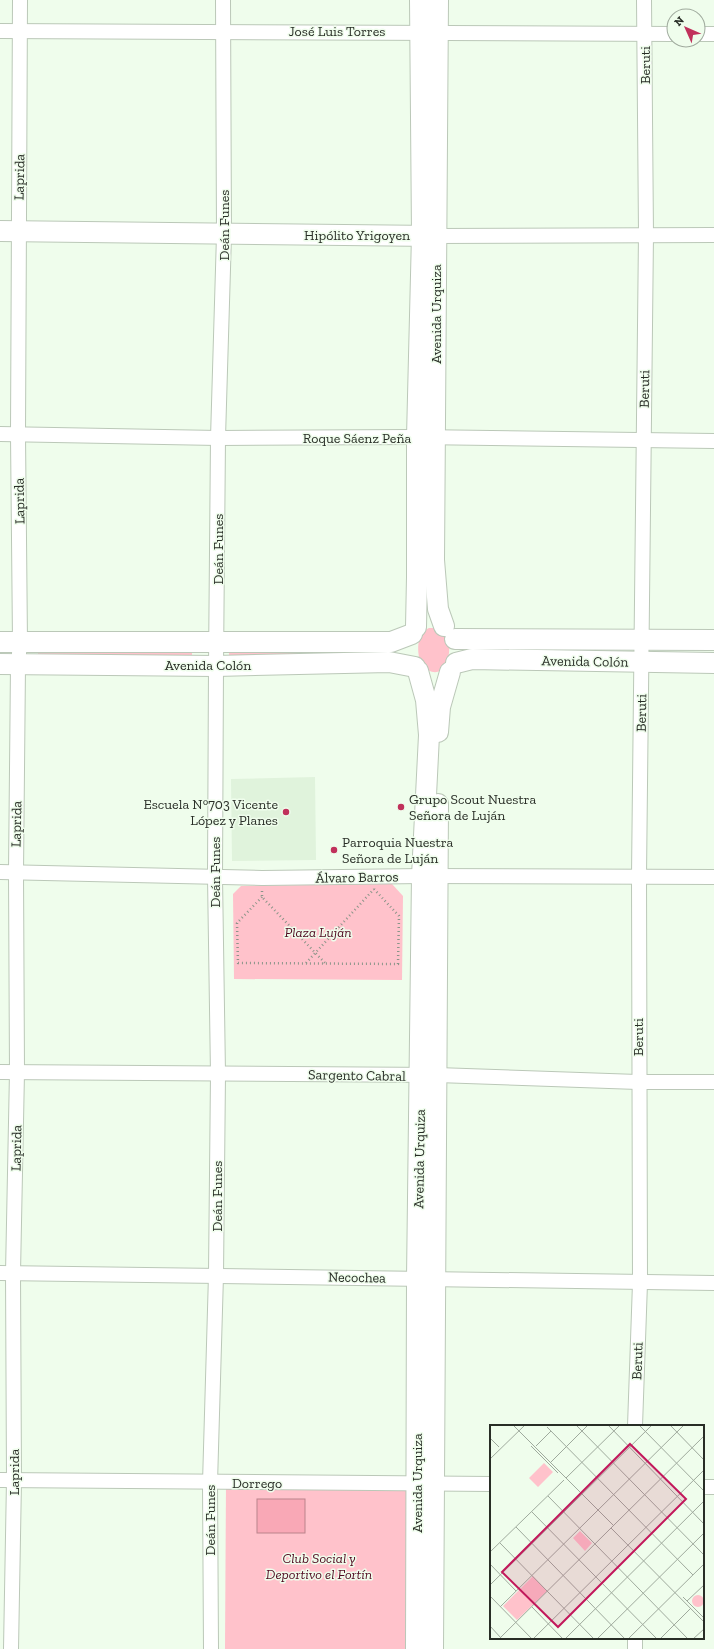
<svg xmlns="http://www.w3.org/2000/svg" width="714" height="1649" font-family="'Zilla Slab',serif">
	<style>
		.built { fill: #e0f3dc }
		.green { fill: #ffc2cb }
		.water { fill: #f9a8b6; stroke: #ba838b }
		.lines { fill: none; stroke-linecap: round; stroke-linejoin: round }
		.street-casing { stroke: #bbc8b8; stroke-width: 16 }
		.secondary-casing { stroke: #bbc8b8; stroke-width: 22 }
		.path { stroke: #8b9589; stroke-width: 2.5; stroke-dasharray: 1 3; stroke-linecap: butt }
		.street { stroke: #fff; stroke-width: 14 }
		.secondary { stroke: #fff; stroke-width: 20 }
		.poi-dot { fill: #c0315b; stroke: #effdec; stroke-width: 1.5 }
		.labels { text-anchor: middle; stroke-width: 3; stroke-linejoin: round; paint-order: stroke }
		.street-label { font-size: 14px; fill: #282d26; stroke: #effdec }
		.poi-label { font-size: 14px; fill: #282d26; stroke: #effdec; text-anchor: start }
		.park-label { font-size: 14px; font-style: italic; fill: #500920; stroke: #effdec }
		.inset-road { fill: none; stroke: #9faa9d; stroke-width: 1 }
		.view { fill: #c2185b; fill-opacity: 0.15; stroke: #c2185b; stroke-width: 2 }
		.inset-edge { fill: none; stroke: #282d26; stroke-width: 2 }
	</style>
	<rect width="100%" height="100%" fill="#effdec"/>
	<!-- built -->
	<path class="built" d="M315,777l1,83 -84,1 -1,-82z"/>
	<!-- green -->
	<g class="green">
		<path d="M429,628c3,0 7,0 10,0 18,6 11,55 -11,42 -4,-3 -8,-8 -9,-13 -2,-11 -1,-24 10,-29z"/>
		<path d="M38,649l154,3v5l-154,-3z"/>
		<path d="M229,651l154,3v4l-154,-2z"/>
		<path d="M392,884l11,12 -1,84 -168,-1 -1,-85 8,-8z"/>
		<path d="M226,1482l186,1 -2,166h-185z"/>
	</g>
	<!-- water -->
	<rect class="water" x="257" y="1499" width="48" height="34"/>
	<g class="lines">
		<!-- street casing -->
		<g class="street-casing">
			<g id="street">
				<path d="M0,31l674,3"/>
				<path d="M698,34h16"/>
				<path d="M436,236l278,-1"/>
				<path d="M0,434l218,4 199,-1 297,4"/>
				<path d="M0,872l262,6 160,-2 292,1"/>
				<path d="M0,1072l437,3 201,7h76"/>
				<path d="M0,1273l714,10"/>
				<path d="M635,1426l5,-143 -1,-407 7,-642 -2,-234"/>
				<path d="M0,1480l491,4"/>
				<path d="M703,1487h11"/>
				<path d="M635,1638v11"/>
				<path d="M11,1649l3,-169 -1,-207 4,-201 -1,-199 2,-208 2,-23 -2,-207 2,-435"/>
				<path d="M211,1649l-1,-166 6,-208 2,-201 -3,-197 1,-211 2,-228 6,-203 -1,-235"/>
			</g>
		</g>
		<!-- secondary casing -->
		<g class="secondary-casing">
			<g id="secondary">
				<path d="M438,0l-4,560 4,49 6,17"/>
				<path d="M0,231l434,5"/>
				<path d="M416,627l1,-50v-140l5,-202 -2,-235"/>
				<path d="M455,639l259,1"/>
				<path d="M0,642h391l21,-8"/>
				<path d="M456,663l16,-4 242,4"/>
				<path d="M0,664l216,2 173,-4 26,5"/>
				<path d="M438,732l2,-25 10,-35"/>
				<path d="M416,1649l1,-370 5,-403 7,-141 -3,-35 -8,-29"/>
				<path d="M433,1649l5,-845"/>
			</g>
		</g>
		<!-- path -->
		<g class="path">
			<path d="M262,891v6l63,66"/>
			<path d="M262,897l-25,26 1,40 160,1 1,-48 -25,-27"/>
			<path d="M306,963l68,-74"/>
		</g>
		<!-- street -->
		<use href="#street" class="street"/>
		<!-- secondary -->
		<use href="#secondary" class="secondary"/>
	</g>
	<!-- markers -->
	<g class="poi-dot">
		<circle cx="401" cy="807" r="4"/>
		<circle cx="286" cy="812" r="4"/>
		<circle cx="334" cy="850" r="4"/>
	</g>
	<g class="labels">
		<!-- street labels -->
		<g class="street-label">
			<text x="337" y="36">José Luis Torres</text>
			<text transform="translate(645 65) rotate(-90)" y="5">Beruti</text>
			<text transform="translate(19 177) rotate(-89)" y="5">Laprida</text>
			<text transform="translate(224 225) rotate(-90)" y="5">Deán Funes</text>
			<text x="357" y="240">Hipólito Yrigoyen</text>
			<text transform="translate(436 314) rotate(-90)" y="5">Avenida Urquiza</text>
			<text transform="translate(644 389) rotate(-89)" y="5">Beruti</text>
			<text x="357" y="443">Roque Sáenz Peña</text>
			<text transform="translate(19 501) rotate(-91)" y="5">Laprida</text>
			<text transform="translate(218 549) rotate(-90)" y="5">Deán Funes</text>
			<text transform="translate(585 661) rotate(1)" y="5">Avenida Colón</text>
			<text x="208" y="670">Avenida Colón</text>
			<text transform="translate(641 713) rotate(-89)" y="5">Beruti</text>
			<text transform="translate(16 824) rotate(-89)" y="5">Laprida</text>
			<text transform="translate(215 872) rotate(-90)" y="5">Deán Funes</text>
			<text transform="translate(357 877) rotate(-1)" y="5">Álvaro Barros</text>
			<text transform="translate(638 1037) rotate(-90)" y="5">Beruti</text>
			<text transform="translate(357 1075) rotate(1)" y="5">Sargento Cabral</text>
			<text transform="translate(16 1148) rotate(-89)" y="5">Laprida</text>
			<text transform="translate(419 1159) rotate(-89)" y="5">Avenida Urquiza</text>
			<text transform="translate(217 1196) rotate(-90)" y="5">Deán Funes</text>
			<text transform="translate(357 1277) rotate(1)" y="5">Necochea</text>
			<text transform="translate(637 1361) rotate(-88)" y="5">Beruti</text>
			<text transform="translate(14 1472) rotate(-90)" y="5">Laprida</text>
			<text x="257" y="1488">Dorrego</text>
			<text transform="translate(417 1483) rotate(-90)" y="5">Avenida Urquiza</text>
			<text transform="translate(210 1520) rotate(-90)" y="5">Deán Funes</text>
		</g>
		<!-- poi labels -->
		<g class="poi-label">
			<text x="409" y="804">Grupo Scout Nuestra<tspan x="409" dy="16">Señora de Luján</tspan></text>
			<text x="278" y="809" text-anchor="end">Escuela N°703 Vicente<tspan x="278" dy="16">López y Planes</tspan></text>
			<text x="342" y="847">Parroquia Nuestra<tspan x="342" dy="16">Señora de Luján</tspan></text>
		</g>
		<!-- park labels -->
		<g class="park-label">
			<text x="318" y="937">Plaza Luján</text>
			<text x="319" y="1563">Club Social y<tspan x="319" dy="16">Deportivo el Fortín</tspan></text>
		</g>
	</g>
	<!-- overview -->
	<g transform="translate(490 1425)">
		<rect width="214" height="214" fill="#effdec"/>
		<path d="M54,38l9,9 -15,15 -9,-9zM90,106l12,12 -7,8 -12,-13zM43,151l14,15 -30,29 -14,-14zM202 176a6 6 0 1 1 12 0a6 6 0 1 1-12 0Z" fill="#ffc2cb"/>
		<path class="inset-road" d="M23,0l100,100M86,0l128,130M118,0l96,99M149,0l65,66M180,0l34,35M57,2l146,148M214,11l-93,92 93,94M0,13l9,9M41,21l27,27M46,21l15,-15M0,34l35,-34M61,37l37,-37M76,53l54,-53M58,71l140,143M42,87l125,127M26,102l109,112M10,118l94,96M0,127l74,-72M0,139l26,27M0,160l162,-160M0,171l42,43M193,172l21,21M197,176l17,-16M10,182l184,-182M42,182l31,32M0,201l11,12M9,214l112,-111M43,214l171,-169M75,214l139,-138M107,214l107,-106M138,214l76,-75M170,214l31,-31M203,214l11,-10"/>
		<path class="view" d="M140,19l56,55 -128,128 -56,-55z"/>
		<rect width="214" height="214" class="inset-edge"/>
	</g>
	<!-- north arrow -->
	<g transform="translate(686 28) rotate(315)"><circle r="19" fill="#effdec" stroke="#9faa9d"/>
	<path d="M0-3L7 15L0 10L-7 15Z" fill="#c0315b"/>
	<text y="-6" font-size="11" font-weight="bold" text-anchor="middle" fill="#282d26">N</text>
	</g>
</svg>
